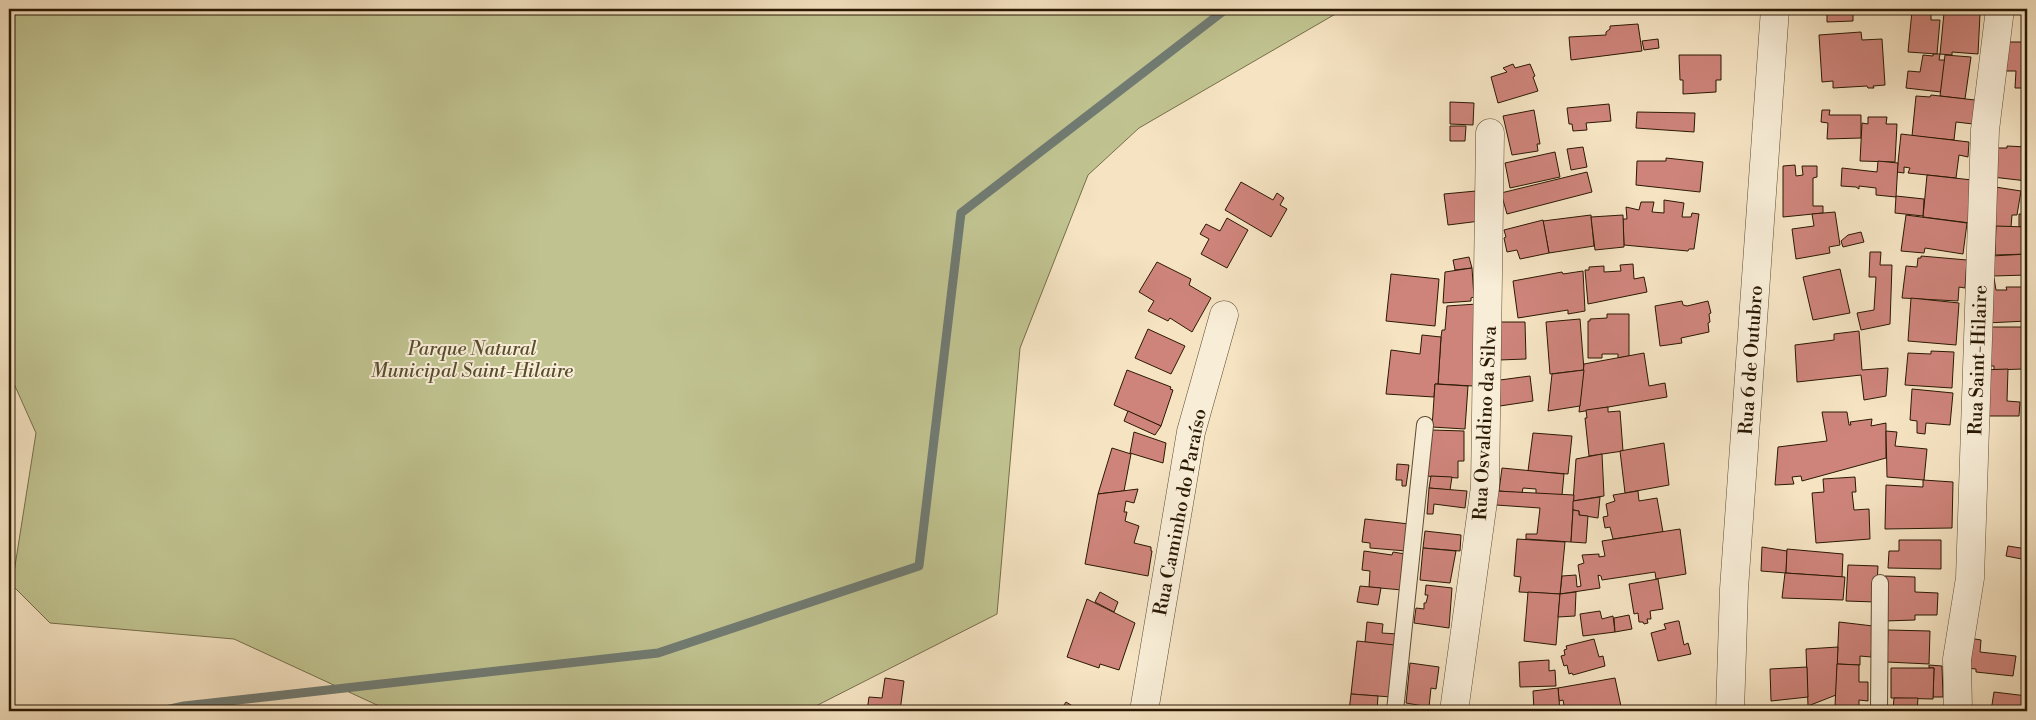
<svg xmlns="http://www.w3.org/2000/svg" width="2036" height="720" font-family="'Libre Bodoni',serif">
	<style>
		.green { fill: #c0c390; stroke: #766e4a }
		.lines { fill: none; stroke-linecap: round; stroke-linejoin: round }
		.stream { stroke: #717b72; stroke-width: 9 }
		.building { fill: #ce847b; stroke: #2b1903 }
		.lane-casing { stroke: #5e4c33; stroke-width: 18 }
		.street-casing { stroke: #5e4c33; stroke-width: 29 }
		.lane { stroke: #f8edd7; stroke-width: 16 }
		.street { stroke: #f8edd7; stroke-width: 28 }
		.labels { text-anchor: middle; stroke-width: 4; stroke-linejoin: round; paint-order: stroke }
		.park-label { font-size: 19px; font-style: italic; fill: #584c2d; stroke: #f8edd7 }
		.street-label { font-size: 19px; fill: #2b1903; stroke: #f8edd7 }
	</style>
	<rect width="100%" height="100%" fill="#f5e3c2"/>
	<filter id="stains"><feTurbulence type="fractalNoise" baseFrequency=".004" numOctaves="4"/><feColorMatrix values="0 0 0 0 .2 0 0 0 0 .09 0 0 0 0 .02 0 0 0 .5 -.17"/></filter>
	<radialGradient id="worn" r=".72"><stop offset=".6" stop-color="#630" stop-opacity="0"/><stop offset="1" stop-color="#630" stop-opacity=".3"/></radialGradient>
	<!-- green -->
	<path class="green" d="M9,9h1335l-205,119 -51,47 -68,173 -23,266 -191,97h-416l-156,-72 -184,-16 -38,-38 24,-152 -25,-56 -2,-1z"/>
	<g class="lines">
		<!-- stream -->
		<path class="stream" d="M161,711l23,-5 474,-53 261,-87 42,-353 265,-204"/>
	</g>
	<!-- building -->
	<g class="building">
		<path d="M1823,9h59l-29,2v10l-26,1v-11h-4z"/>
		<path d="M1938,9h39v5l-31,-1v-2z"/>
		<path d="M1912,11l19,1v8h9l-3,34 -29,-2z"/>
		<path d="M1944,13l36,1 -2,40 -26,-2v3l-12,-1z"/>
		<path d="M1638,24l4,27 -71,9 -2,-23 37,-2v-3l4,-3v-3z"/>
		<path d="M1861,32l1,8 20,-1 3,46 -12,1 1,2h-6l-1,-2 -34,2v-7l-11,1 -3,-47z"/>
		<path d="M1658,39l1,9 -15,2 -2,-9z"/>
		<path d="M2009,42h18v46h-12l1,-17h-10z"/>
		<path d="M1933,54h7l-1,6h6l-4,32 -35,-4 2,-17 12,1 3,-17 10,1z"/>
		<path d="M1679,55h42v25h-5v12l-33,2v-14h-3z"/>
		<path d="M1945,55l26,2 -6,42 -25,-3z"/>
		<path d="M1513,64l2,4 15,-4 5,12 -2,1 5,14 -40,12 -7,-26 16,-5 -4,-4z"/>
		<path d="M1931,95l44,5 -2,24 -17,-2 -2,18 -42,-4 4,-40 14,1z"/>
		<path d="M1450,102l24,1 -1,22 -23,-1z"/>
		<path d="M1609,104l2,17 -25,2 1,7 -14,1 -1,-7h-3l-2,-16z"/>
		<path d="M1534,110l6,34h-3l1,7 -26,4 -9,-39z"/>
		<path d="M1822,110h8l-1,5h32v23l-34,1 1,-16 -7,-1z"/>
		<path d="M1637,112l58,1 -1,19 -58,-4z"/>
		<path d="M1868,117h19l-1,7h11l-2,38 -35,-1 2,-38 6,1z"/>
		<path d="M1450,126h16l-1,15h-15z"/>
		<path d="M1901,134l68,8 -1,15 -9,-2 -3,23 -48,-5 2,-5 -6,-1v6l-7,-1z"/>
		<path d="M2007,146l20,1v34l-35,-4 2,-29h13z"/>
		<path d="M1583,147l4,20 -16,3 -4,-21z"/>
		<path d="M1555,152l5,25 -50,11 -5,-25z"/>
		<path d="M1666,158l37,4 -3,30 -64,-7 1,-24h29z"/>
		<path d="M1878,161l20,2 -2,34 -20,-2v-7l-17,-2v3l-3,-2 -15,-1 1,-18 35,4z"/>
		<path d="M1795,165l1,11 7,-1 -1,-9h15v11l-4,1v28h10v7l-40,4v-51z"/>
		<path d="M1587,172l5,20 -85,22 -6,-21z"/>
		<path d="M1927,175l45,5 -2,43 -47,-6z"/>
		<path d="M1241,182l32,18 4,-7 7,5 -4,7 7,4 -16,28 -46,-27z"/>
		<path d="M1989,186l32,5 -4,24h-5l-1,12 -25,-1z"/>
		<path d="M1476,191l4,30 -32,4 -4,-31z"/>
		<path d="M1896,196l28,3 -1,17 -28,-3z"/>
		<path d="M1664,200l20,3 -2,14h9l1,-4 7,1 -5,35h-5l-1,2 -64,-6 -1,-26h4l-1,-12 13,3 2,-8h13l-2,10 12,1z"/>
		<path d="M2027,210v17h-8v-13h8z"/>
		<path d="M1835,212l5,33 -11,2 1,6 -34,6 -4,-30 22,-3 -2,-12z"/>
		<path d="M1591,215l3,31 -45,7 -6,-32z"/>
		<path d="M1623,215l1,32 -29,3 -4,-33z"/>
		<path d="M1906,215l61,8 -4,31 -38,-6 -1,5 -23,-2z"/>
		<path d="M1227,218l21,12 -21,38 -26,-14 8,-15 -9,-5 6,-10 14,7z"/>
		<path d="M1543,220l6,33 -29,6 -3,-9 -10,2 -3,-14 2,-1 -2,-7z"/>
		<path d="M1996,226l31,1v27l-32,1z"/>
		<path d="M1861,232l3,10 -21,5 -2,-6 7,-6z"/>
		<path d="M1870,252h11l-1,13h12l-2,59 -29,6 -4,-17 17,-3 2,-33h-7z"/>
		<path d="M2027,254v21l-34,1 -1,-20z"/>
		<path d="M1921,256l46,4 -2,28 -6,-1 -1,14 -56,-3 4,-32 11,1 1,-9h3z"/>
		<path d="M1469,257l3,11 -17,2 -2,-10z"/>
		<path d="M1157,262l34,17 -2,6 22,13 -19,34 -22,-14 -2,3 -20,-10 6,-10 -15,-9z"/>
		<path d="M1633,264l1,15 10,-2 3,15 -59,12 -3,-34h4v-3l15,-1v6l17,-1 -1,-6z"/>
		<path d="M1472,268l2,29 -3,1v3l-28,2 2,-31z"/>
		<path d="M1840,269l10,44 -37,7 -10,-43z"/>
		<path d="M1583,271l2,40 -17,3v-4l-50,8 -5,-37 49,-9 1,2z"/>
		<path d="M1391,274l48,5 -4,47 -49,-5z"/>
		<path d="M1994,278l2,12h11l-1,-3h21v34l-41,2 -3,-44z"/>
		<path d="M1911,298l48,5 -3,42 -48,-4z"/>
		<path d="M1682,301l1,4 4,1 21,-5 3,12 -2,1 1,8 -2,1 1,9 -28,6 1,5 -22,3 -5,-40z"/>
		<path d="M1477,304l-4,82 -35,-2 3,-47 1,-7h3l2,-24z"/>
		<path d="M1607,314h22v42l-11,2v-4h-16v4h-14v-37h2v-2l17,-1z"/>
		<path d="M1580,319l4,51 -34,4 -4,-52z"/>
		<path d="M1498,322h27l1,37 -27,1z"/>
		<path d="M1986,327h36l1,42 -29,1v-4h-10z"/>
		<path d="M1148,329l37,17 -14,28 -36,-16z"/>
		<path d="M1859,331l3,39 26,-2 -2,28 -22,4 -3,-25 -64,7 -2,-37 39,-5v-6z"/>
		<path d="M1422,335l19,2 -3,47h-3l-1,13 -48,-3 5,-44 29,4z"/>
		<path d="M1931,351l23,1 -2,36 -47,-3 3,-32 23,1z"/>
		<path d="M1644,353l5,33 16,-3 2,14 -88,15 5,-48z"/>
		<path d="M2008,369l-1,32 13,1 -1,14h-40l1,-46z"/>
		<path d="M1127,370l44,17 -1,2 3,1 -12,36 -47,-21z"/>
		<path d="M1584,370l-4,36 -32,5 4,-37z"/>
		<path d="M1530,376l3,25 -33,5v-26z"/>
		<path d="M1435,384l33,2 -3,43 -33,-2z"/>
		<path d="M1912,389l41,4 -3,32 -24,-2 -1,11 -8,-1v-12l-7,-1z"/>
		<path d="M1608,407v5l12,-1 3,40 -34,5 -4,-38h2l-1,-8z"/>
		<path d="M1128,411l33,15 -6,9 -31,-14z"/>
		<path d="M1822,412h25l2,13h2l-1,-3 22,-3 -1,7 15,-3v35l-84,23 -1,-5 -9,1 2,7 -19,1 3,-38 49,-6z"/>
		<path d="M1432,430l32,1v30h-6v17l-33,-2z"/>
		<path d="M1886,431l11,1 -2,14 32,3 -3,31 -37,-3z"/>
		<path d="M1134,432l32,11 -3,20 -33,-10z"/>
		<path d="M1533,433l39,3 -4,38 -40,-3z"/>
		<path d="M1664,443l5,42 -44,8 -5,-42z"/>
		<path d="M1112,448l19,6 -7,37 -26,3z"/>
		<path d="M1602,454l2,42 -31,5 3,-42z"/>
		<path d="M1397,464l12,1 -3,21h-4v-6h-6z"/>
		<path d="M1502,468l62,6 -2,21 -26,-1v-5l-13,-1 -1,5 -23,-2z"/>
		<path d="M1431,476l21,1 -2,13 -21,-2z"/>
		<path d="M1855,477l1,15h-4l2,18 15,-1 1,30 -54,4 -4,-50 12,-1 -1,-13z"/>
		<path d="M1923,480l30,2 -1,46 -67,1 1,-44 37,2z"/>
		<path d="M1429,488l38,3 -2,17 -31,-4 -1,10h-6z"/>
		<path d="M1138,489l-4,14 -8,-2 -2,11h3l-2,9 14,5 -5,17 17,4v4h1l-4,25 -63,-12 13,-70z"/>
		<path d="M1496,491l78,4 -3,47 -45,-3v-5h11l3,-26 -44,-3z"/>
		<path d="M1638,491l1,10 18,-3 6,34 -50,7 -3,-12 -5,1 -2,-11 5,-1 -2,-12 9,-3 -2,-6z"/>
		<path d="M1600,497l-2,21 -19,-3v-4l-6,-1v-9z"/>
		<path d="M1573,510l6,1v4l9,1 -2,27 -15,-1z"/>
		<path d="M1365,519l44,5 -3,27 -36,-3v-5l-8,-1z"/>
		<path d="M1680,529l6,45 -30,5 -1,-7 -53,8 -1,-4 -3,-1 2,13 -40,6 2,-18 14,-1 1,12 4,-1 -3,-21 6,-2 -2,-8 17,-1v3l6,-1 -3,-15z"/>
		<path d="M1425,531l36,4 -1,16 -37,-3z"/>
		<path d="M1517,539l48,3 -5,52 -41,-2 2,-15 -7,-1z"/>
		<path d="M1899,540h42v29l-53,-1 1,-17h10z"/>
		<path d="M2008,546l19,3v11l-21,-4z"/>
		<path d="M1762,547l25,4 -1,22 -25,-2z"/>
		<path d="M1423,548l33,3 -6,32 -30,-3z"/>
		<path d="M1787,549l56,5 -1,23 -56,-4z"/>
		<path d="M1364,551l28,4 1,-3 12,2 -3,36 -33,-3 1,-16 -8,-1z"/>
		<path d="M1848,565l30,1 -2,36 -30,-1z"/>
		<path d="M1785,573l60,4 -2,23 -61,-2z"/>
		<path d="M1885,576l30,1v15l23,1 -1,22h-22v5l-30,1z"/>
		<path d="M1658,579l5,30 -13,2 1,8h-4l1,4 -4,1 -1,-2h-4l-1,-9 -4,1 -5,-30z"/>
		<path d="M1426,585l26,3 -3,40 -35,-5 2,-15 8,1v-6h2l2,-8h-3z"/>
		<path d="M1360,586l21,2 -3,17 -21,-3z"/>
		<path d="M1100,592l18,10 -4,10 -19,-10z"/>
		<path d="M1528,592l32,2 -4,51 -32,-4z"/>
		<path d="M1576,592l-1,24 -17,1 2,-23z"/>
		<path d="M1087,599l48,24 -16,47 -19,-6 -1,4 -32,-11z"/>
		<path d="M1600,611l2,8 11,-3 2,16 -32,4 -3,-22z"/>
		<path d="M1629,615l3,14 -17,3 -1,-14z"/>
		<path d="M1677,621h2l5,24 4,-2 3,11 -33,7 -7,-28 15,-4 -2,-5z"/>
		<path d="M1367,622l16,2 -1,9 16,1 -1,12 -32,-4z"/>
		<path d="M1839,622l34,4 -2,31 -11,-1v9l-23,-1z"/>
		<path d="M1888,630l42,1 -1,33 -42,-2z"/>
		<path d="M1969,638l12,2 -1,12 36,4 -3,20 -37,-4v-3l-11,-1z"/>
		<path d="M1594,639l5,18 4,-1 2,10 -32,9 -1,-2 -3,1 -2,-9 -3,1 -3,-10 4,-1 -1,-5 3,-1 -1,-3z"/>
		<path d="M1357,641l38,4 -4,52 -40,-3z"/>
		<path d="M1838,647l-2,48 -28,11 -2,-57z"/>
		<path d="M1549,660v11l6,-1 1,16 -36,1 -1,-25z"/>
		<path d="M1410,663l29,4 -3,22 -5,-1 -2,19 -23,-4z"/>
		<path d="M1837,664l22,1v17h9v19l-9,-1v8l-24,-2z"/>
		<path d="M1929,665l13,1 1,31h-10l1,-29h-5z"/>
		<path d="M1807,667l1,30 -37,4 -1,-32z"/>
		<path d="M1891,668h43l-1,31 -42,-1z"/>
		<path d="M885,678l19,3 -4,30h-33l2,-14 13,1z"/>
		<path d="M1615,678l7,33h-57l-2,-11 -4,1 -1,-13z"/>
		<path d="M1558,688l2,23h-26l-1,-20z"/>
		<path d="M1994,692l33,4v15h-36z"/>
		<path d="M1351,694l27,2 -1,15h-28z"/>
		<path d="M1894,698h24l-1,13 -24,-1z"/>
		<path d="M1066,702l13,8 -1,1h-18z"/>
		<path d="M1812,705l3,5 6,-3 1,4h-26z"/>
		<path d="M1834,706l23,2v3h-22z"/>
		<path d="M1884,710l54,1h-54z"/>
	</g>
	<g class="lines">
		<!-- lane casing -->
		<g class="lane-casing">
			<g id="lane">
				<path d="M1395,711l30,-286"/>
				<path d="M1879,711l1,-128"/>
			</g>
		</g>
		<!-- street casing -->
		<g class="street-casing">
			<g id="street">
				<path d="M1144,711l47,-279 33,-117"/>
				<path d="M1454,711l31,-224 5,-354"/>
				<path d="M1730,711l4,-122 41,-580"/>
				<path d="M1958,711l-1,-52 13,-81 15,-448 15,-121"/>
			</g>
		</g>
		<!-- lane -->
		<use href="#lane" class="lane"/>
		<!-- street -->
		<use href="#street" class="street"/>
	</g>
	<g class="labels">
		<!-- park labels -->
		<g class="park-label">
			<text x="472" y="355">Parque Natural<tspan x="472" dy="22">Municipal Saint-Hilaire</tspan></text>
		</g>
		<!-- street labels -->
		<g class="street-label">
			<text transform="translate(1750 360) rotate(-86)" y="7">Rua 6 de Outubro</text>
			<text transform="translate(1977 360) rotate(-88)" y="7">Rua Saint-Hilaire</text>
			<text transform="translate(1484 423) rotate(-87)" y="7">Rua Osvaldino da Silva</text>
			<text transform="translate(1179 512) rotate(-79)" y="7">Rua Caminho do Paraíso</text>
		</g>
	</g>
	<!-- margin -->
	<rect width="2036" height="720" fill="none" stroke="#f5e3c2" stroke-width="30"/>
	<rect x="10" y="10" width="2016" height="700" fill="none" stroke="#2b1903" stroke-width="2.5"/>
	<rect x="15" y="15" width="2006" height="690" fill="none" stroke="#2b1903"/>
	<rect width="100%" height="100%" filter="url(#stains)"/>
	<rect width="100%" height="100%" fill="url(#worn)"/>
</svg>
